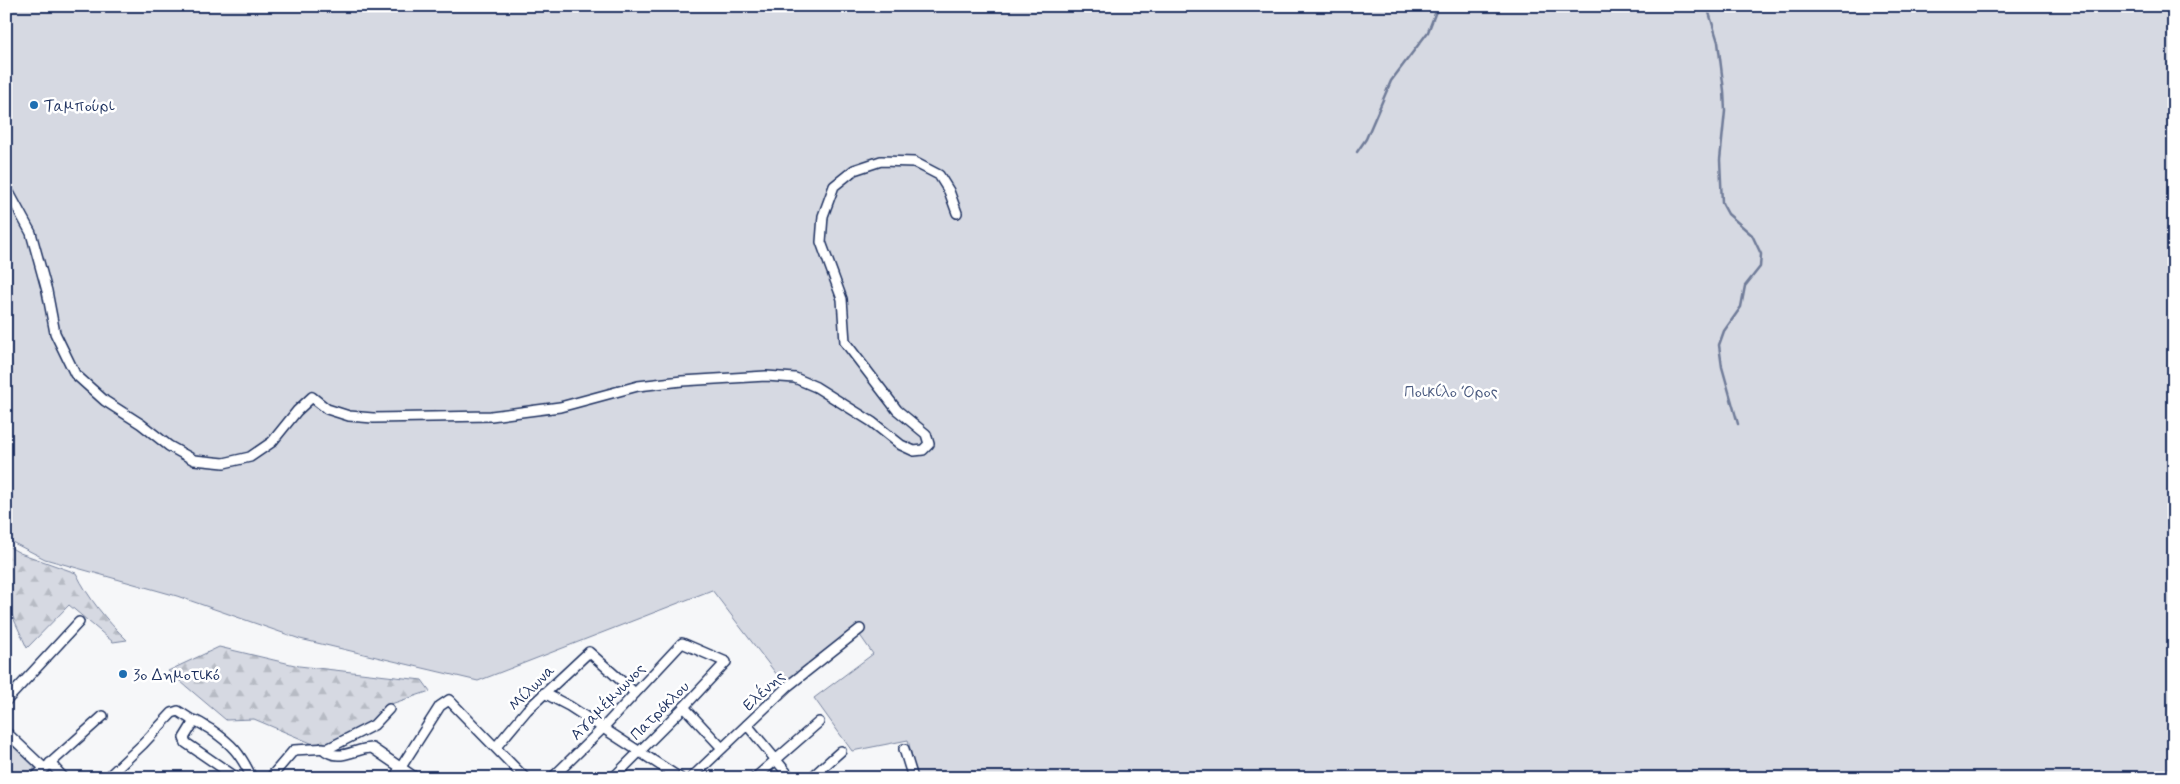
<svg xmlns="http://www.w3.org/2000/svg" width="2180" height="784" font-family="Mynerve,sans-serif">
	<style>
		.forest { fill: url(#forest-firs); stroke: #7884a0 }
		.green { fill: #d6d9e2; stroke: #7884a0 }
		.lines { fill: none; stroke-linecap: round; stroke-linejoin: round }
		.stream { stroke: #707c99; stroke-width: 2.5 }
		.minor-casing { stroke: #1b2f5e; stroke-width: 12 }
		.minor { stroke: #fff; stroke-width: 9 }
		.poi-dot { fill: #1f6fb2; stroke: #fff; stroke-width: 2 }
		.labels { text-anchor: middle; stroke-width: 5; stroke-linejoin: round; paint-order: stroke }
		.poi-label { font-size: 16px; fill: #1b2f5e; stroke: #fff; text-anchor: start }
		.park-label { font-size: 16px; fill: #4a5a7f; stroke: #fff }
		.street-label { font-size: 16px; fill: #1b2f5e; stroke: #fff }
	</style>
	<defs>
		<pattern id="forest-firs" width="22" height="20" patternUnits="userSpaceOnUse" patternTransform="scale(1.25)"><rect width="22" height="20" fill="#d6d9e2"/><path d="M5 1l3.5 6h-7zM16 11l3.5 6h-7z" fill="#b7bbc4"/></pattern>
	</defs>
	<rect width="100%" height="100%" fill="#f6f7f9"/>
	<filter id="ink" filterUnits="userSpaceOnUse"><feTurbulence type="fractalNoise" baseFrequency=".02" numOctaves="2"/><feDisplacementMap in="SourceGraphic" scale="10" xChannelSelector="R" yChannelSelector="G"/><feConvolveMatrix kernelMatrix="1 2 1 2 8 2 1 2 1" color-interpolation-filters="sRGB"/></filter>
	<g filter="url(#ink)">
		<!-- forest -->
		<g class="forest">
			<path d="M6,545l14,8 56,20c13,26 30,47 51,67l-14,2 -44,-37 -42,43 -21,-46z"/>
			<path d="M219,647l80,19 123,14 8,11 -45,15 -11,15 -46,24 -10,1 -64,-27 -28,1 -58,-49z"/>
		</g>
		<!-- green -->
		<g class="green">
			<path d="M6,6h2168v772h-1257l-9,-38 -56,11 -38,-53 59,-44 -18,-26 -71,56 -72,-94 -234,91 -178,-42 -123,-43 -132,-37 -39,-20z"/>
			<path d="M6,738l29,27 -2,7 -6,6h-21z"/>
		</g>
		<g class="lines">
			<!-- stream -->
			<g class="stream">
				<path d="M1707,6l11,36 6,49 1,20 -5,49 2,43 6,11 24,21 9,19 -1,13 -15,19 -4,21 -17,24 -5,14 3,22 16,57"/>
				<path d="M1357,152l9,-13 25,-58 37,-49 10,-26"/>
			</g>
			<!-- minor casing -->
			<g class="minor-casing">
				<g id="minor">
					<path d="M6,187l25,46 16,58 8,42 20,41 30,27 36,23 28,22 25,14 30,3 26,-6 22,-15 25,-31 15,-14 15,12 22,7 24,2 118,-2 69,-9 78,-21 44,-5 84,-5 29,2 21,9 56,35 29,23 13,6 9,-1 6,-6 -3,-10 -29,-24 -52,-68 -3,-43 -21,-57 2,-26 11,-30 20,-16 27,-9 33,1 25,13 10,16 8,22"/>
					<path d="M544,693l25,13 111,72"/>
					<path d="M6,701l73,-79"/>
					<path d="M684,707l38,41"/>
					<path d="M192,720c7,1 12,6 18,9 22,15 30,24 42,49"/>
					<path d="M747,725l44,53"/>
					<path d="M6,732l38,36"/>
					<path d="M496,747l31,-37 62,-58 46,41"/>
					<path d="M322,748c17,16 32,0 50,0l44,30"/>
					<path d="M904,749l9,29"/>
					<path d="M50,763l14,15"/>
					<path d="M34,778l69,-62"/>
					<path d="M107,778l36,-34 29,-31 6,-2 14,9v5l-8,13 2,5 51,35"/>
					<path d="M270,778l24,-28 35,-2 45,-23 15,-16"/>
					<path d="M394,778l46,-72 9,-6 76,78"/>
					<path d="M552,778l48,-47 82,-88 44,19 -42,45 -71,71"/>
					<path d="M691,778l97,-92 72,-57"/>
					<path d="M755,778l64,-56"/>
					<path d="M811,778l30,-27"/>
				</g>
			</g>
			<!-- minor -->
			<use href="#minor" class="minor"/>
		</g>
	</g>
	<!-- markers -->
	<g class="poi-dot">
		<circle cx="34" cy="105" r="5"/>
		<circle cx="123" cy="674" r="5"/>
	</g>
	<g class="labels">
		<!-- poi labels -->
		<g class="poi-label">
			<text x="44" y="111">Ταμπούρι</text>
			<text x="133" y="680">3ο Δημοτικό</text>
		</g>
		<!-- park labels -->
		<g class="park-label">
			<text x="1451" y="397">Ποικίλο Όρος</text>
		</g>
		<!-- street labels -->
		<g class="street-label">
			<text transform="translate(531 687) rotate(-45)" y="6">Μίλωνα</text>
			<text transform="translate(763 690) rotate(-43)" y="6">Ελένης</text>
			<text transform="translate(607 701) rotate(-46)" y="6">Αγαμέμνωνος</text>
			<text transform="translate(659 710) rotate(-45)" y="6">Πατρόκλου</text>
		</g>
	</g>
	<!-- margin -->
	<rect width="2180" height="784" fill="none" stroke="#fff" stroke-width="25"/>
	<rect x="12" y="12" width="2155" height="759" fill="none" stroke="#1b2f5e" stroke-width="2" filter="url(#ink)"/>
</svg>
